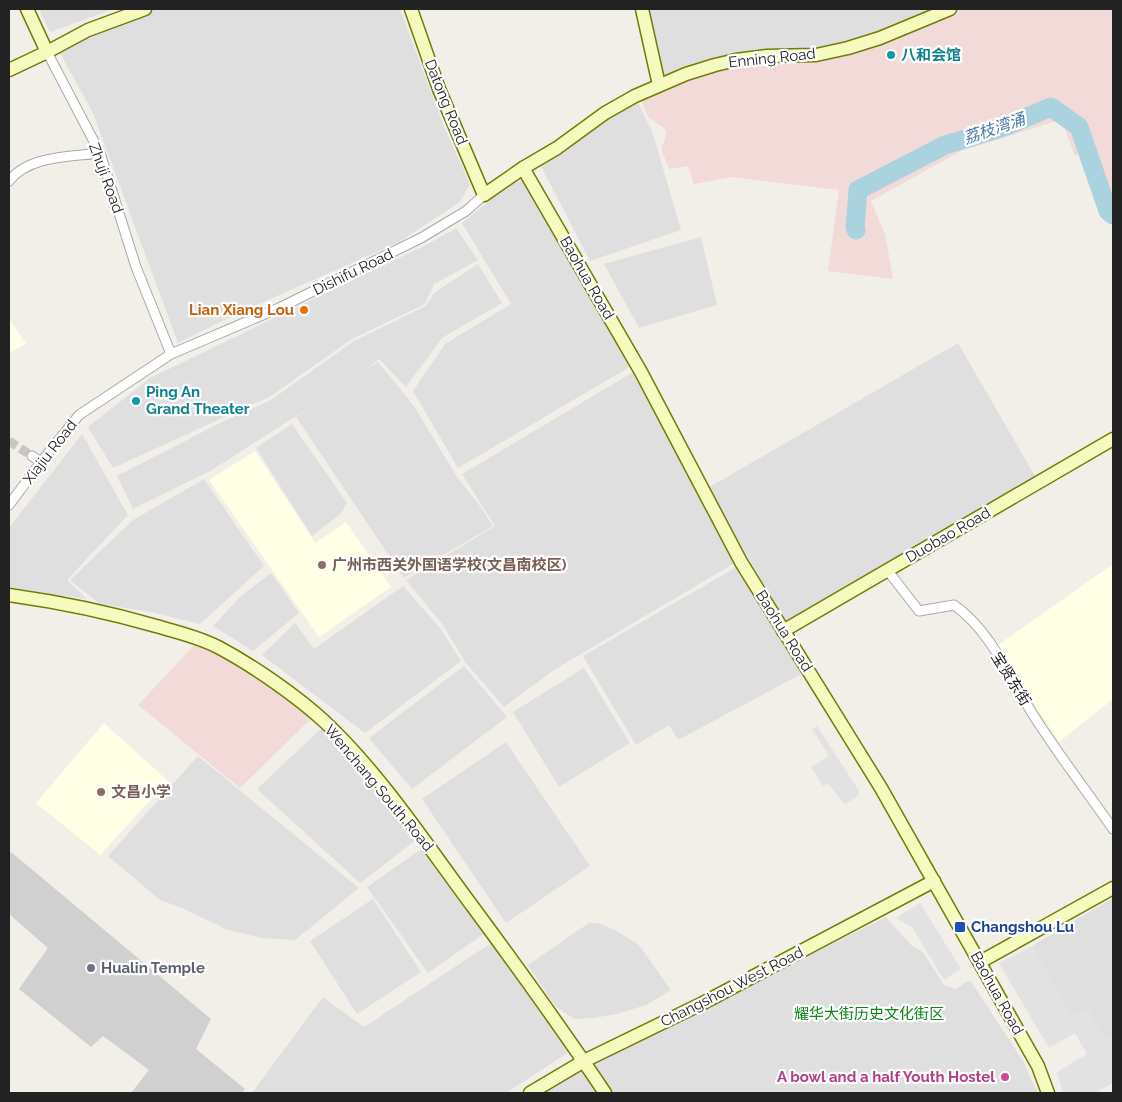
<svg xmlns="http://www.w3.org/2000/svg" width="1122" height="1102" font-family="Raleway,'Noto Sans SC',sans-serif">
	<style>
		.residential { fill: #e0dfdf }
		.commercial { fill: #f2dad9 }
		.education { fill: #ffffe5 }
		.religious { fill: #d0d0d0 }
		.parking { fill: #e2e2e2 }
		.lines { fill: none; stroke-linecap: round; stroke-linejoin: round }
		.river { stroke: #aad3df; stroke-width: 19 }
		.street-tunnel { stroke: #c8c6c1; stroke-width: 9; stroke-dasharray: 9 4.5; stroke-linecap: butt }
		.street-casing { stroke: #a9a9a9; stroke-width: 11 }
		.secondary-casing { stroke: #707d05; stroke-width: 15 }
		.street { stroke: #fff; stroke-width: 9 }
		.secondary { stroke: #f7fabf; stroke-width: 12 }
		.culture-dot { fill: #0f9aa8; stroke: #fff; stroke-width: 2 }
		.food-dot { fill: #e8710a; stroke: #fff; stroke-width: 2 }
		.education-dot { fill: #8d6e63; stroke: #fff; stroke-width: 2 }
		.transit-dot { fill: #1a4fb4; stroke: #fff; stroke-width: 2 }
		.worship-dot { fill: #6b7280; stroke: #fff; stroke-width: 2 }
		.hotel-dot { fill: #d1479c; stroke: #fff; stroke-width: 2 }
		.labels { text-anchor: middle; stroke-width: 4.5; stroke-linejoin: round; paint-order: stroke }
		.culture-label { font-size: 15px; font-weight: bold; fill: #0d838f; stroke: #fff; text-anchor: start }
		.street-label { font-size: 15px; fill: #222; stroke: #fff }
		.food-label { font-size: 15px; font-weight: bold; fill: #c56008; stroke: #fff; text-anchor: end }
		.education-label { font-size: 15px; font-weight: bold; fill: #785e54; stroke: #fff; text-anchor: start }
		.transit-label { font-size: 15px; font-weight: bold; fill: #164399; stroke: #fff; text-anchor: start }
		.worship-label { font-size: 15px; font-weight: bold; fill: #5b616d; stroke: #fff; text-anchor: start }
		.park-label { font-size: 15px; fill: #0c8416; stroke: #fff }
		.hotel-label { font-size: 15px; font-weight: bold; fill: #b23c85; stroke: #fff; text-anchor: end }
		.water-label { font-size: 16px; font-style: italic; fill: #4a7aab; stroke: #fff }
	</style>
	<rect width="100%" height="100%" fill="#f2efe9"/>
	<!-- residential -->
	<g class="residential">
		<path d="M39,9h75l-64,23z"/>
		<path d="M155,9h245l43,115 27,60 -10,18 -61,40 -167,74 -54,27 -85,-230 -34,-62z"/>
		<path d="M647,9h287l-55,24 -36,10 -29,5 -24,2 -88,12 -41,18z"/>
		<path d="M638,102l15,32 28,96 -91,31 -49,-95 37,-30z"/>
		<path d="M524,179l109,186 -175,103 -45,-77 32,-47 66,-40 -49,-81 51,-42z"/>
		<path d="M456,228l22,32 -44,24 -9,20 -73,35 -81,57 -158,72 -25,-41 62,-49 278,-134z"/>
		<path d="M701,237l16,68 -78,23 -35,-64z"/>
		<path d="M478,264l24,39 -60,35 -36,49 -27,-28 -14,11 13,-8 36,44 43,71 22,28 14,21 -89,52 -108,-161 14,-10 -98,63 -79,39 -16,-33 103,-53 51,-23 83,-59 72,-35 8,-13z"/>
		<path d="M958,343l78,135 -250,145 -78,-135z"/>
		<path d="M635,371l103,190 -184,109 -50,37 -38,-44 -24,-39 -36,-44 89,-54 -33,-52z"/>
		<path d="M292,424l55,79 -7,11 -28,22 -56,-88z"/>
		<path d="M82,434l46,81 -61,65 20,19 -78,-12v-59z"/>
		<path d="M204,479l60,87 -64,58 -49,-12 -51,-8 -30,-24 63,-60z"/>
		<path d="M740,565l63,108 -125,67 -9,-15 -33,20 -53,-89z"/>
		<path d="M271,573l28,40 -46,38 -40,-25 28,-30z"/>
		<path d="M403,586l37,42 21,33 -96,72 -103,-78 33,-32 19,26z"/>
		<path d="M464,666l43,51 -95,72 -43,-51z"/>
		<path d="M584,668l46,75 -71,44 -46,-75z"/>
		<path d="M324,726l18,19 74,95 -56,43 -103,-94z"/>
		<path d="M506,742l84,124 -84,57 -84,-124z"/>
		<path d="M198,756l161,132 -64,52 -33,-2 -34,-8 -46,-22 -22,-8 -52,-44z"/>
		<path d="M424,847l61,86 -57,40 -61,-86z"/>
		<path d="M1113,898v138l-8,3 -34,-23 -39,-70z"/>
		<path d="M373,899l48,73 -64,42 -47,-73z"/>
		<path d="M886,917l26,29 11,6 21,33 11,4 15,-9 53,81 15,32h-427l-19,-29z"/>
		<path d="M589,923h9l17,7 24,15 32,45 -25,15 -29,9 -24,4 -19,1 -19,-13 -27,-41z"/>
		<path d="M494,941l75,111 -63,41h-254l71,-96 41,30z"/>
		<path d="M582,1067l17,26h-60z"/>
	</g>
	<!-- commercial -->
	<g class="commercial">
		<path d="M962,9h151v187l-6,-11 -12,-38 -20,9 -11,-29 -8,-6 -95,30 -90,50 14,33 8,45 -65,-8 11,-81 -107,-13 -38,7 -6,-18 -19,3 -8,-20 4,-10 1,-8 -3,-4 -15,-10 -8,-19 60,-23 29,-7 84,-6 28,-6 84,-29z"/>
		<path d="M197,642l66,36 50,39 -73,71 -102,-83z"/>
	</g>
	<!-- education -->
	<g class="education">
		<path d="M9,318l17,26 -17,9z"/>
		<path d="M255,451l60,92 31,-21 45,65 -72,50 -110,-157z"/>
		<path d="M1113,564v135l-54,43 -32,-48 -29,-49z"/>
		<path d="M104,723l64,58 -68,74 -64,-52z"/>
	</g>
	<!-- religious -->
	<path class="religious" d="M11,852l200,167 -15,30 49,40 -3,4h-111l18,-23 -46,-34 -12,11 -72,-58 29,-41 -39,-34v-60z"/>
	<!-- parking -->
	<g class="parking">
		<path d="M817,726l42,65 -1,5 -13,8 -17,-20 -5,2 -12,-19 18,-11 -17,-27z"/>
		<path d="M920,903l41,66 -17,11 -32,-53 -16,-9z"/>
		<path d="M1032,946l39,70 17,-7 17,30 8,-3v47l-18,10h-32l-6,-21 30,-18 -12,-21 -26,15 -50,-85z"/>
	</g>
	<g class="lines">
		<!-- river -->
		<path class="river" d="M856,230l-1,-3 3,-37 87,-45 59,-18 47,-20 28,20 29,84 5,4"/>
		<!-- street-tunnel -->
		<path class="street-tunnel" d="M9,441l23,15"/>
		<!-- street casing -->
		<g class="street-casing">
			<g id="street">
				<path d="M47,52l53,101 36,114 35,87"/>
				<path d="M9,181c20,-26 62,-24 91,-28"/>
				<path d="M32,456l9,6"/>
				<path d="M9,505l32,-43 38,-47 92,-61 108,-46 142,-70 45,-27 18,-16"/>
				<path d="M888,571l31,40 35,-6c35,24 56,72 78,108 25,40 54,77 81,116"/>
			</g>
		</g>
		<!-- secondary casing -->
		<g class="secondary-casing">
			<g id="secondary">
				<path d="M27,9l20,43"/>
				<path d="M411,9l28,80 45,106 39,-27 34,-20 48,-35 30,-17 51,-22 29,-9 21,-5 31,-4 49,-1 32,-7 32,-10 70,-29"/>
				<path d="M642,9l17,76"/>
				<path d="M9,70l38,-18 41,-22 57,-21"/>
				<path d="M523,168l118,204 100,190 140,226 157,278 10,27"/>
				<path d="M9,595c50,7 99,17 147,31 21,6 43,11 62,21 34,18 79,49 107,75 57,54 101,122 148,185 45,61 90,123 132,186"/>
				<path d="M783,631l330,-192"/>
				<path d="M980,962l133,-74"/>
				<path d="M530,1093l54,-32 119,-58 231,-122"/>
			</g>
		</g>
		<!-- street -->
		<use href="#street" class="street"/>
		<!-- secondary -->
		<use href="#secondary" class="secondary"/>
	</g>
	<!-- markers -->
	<g class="culture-dot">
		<circle cx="891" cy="55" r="5"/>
		<circle cx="136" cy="401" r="5"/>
	</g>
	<circle class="food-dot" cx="304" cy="310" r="5"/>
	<g class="education-dot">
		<circle cx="322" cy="565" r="5"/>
		<circle cx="101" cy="792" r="5"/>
	</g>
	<rect class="transit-dot" x="954" y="921" width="12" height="12" rx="2.5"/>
	<circle class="worship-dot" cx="91" cy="968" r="5"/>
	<circle class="hotel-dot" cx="1005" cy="1077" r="5"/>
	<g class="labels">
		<!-- culture labels -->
		<g class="culture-label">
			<text x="901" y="60">八和会馆</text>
			<text x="146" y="397">Ping An<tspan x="146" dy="17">Grand Theater</tspan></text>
		</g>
		<!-- street labels -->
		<g class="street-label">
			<text transform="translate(772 58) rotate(-6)" y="5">Enning Road</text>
			<text transform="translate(446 102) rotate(68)" y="5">Datong Road</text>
			<text transform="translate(106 178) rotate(70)" y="5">Zhuji Road</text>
			<text transform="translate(353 272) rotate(-26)" y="5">Dishifu Road</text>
			<text transform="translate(587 278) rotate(60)" y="5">Baohua Road</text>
			<text transform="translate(50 452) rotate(-52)" y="5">Xiajiu Road</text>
			<text transform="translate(948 535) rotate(-30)" y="5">Duobao Road</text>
			<text transform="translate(784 631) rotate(58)" y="5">Baohua Road</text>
			<text transform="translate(1011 679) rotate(58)" y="5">宝贤东街</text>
			<text transform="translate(379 788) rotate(50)" y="5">Wenchang South Road</text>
			<text transform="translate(732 987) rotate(-27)" y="5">Changshou West Road</text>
			<text transform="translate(997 993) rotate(61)" y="5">Baohua Road</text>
		</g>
		<!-- food labels -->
		<g class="food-label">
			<text x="294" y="315">Lian Xiang Lou</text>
		</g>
		<!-- education labels -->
		<g class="education-label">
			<text x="332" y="570">广州市西关外国语学校(文昌南校区)</text>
			<text x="111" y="797">文昌小学</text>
		</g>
		<!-- transit labels -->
		<g class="transit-label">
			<text x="971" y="932">Changshou Lu</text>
		</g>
		<!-- worship labels -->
		<g class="worship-label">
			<text x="101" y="973">Hualin Temple</text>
		</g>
		<!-- park labels -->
		<g class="park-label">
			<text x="869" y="1019">耀华大街历史文化街区</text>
		</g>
		<!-- hotel labels -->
		<g class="hotel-label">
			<text x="995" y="1082">A bowl and a half Youth Hostel</text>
		</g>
		<!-- water labels -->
		<g class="water-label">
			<text transform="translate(994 128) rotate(-19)" y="6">荔枝湾涌</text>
		</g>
	</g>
	<!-- border -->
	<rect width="1122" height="1102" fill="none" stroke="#222222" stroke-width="20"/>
</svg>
